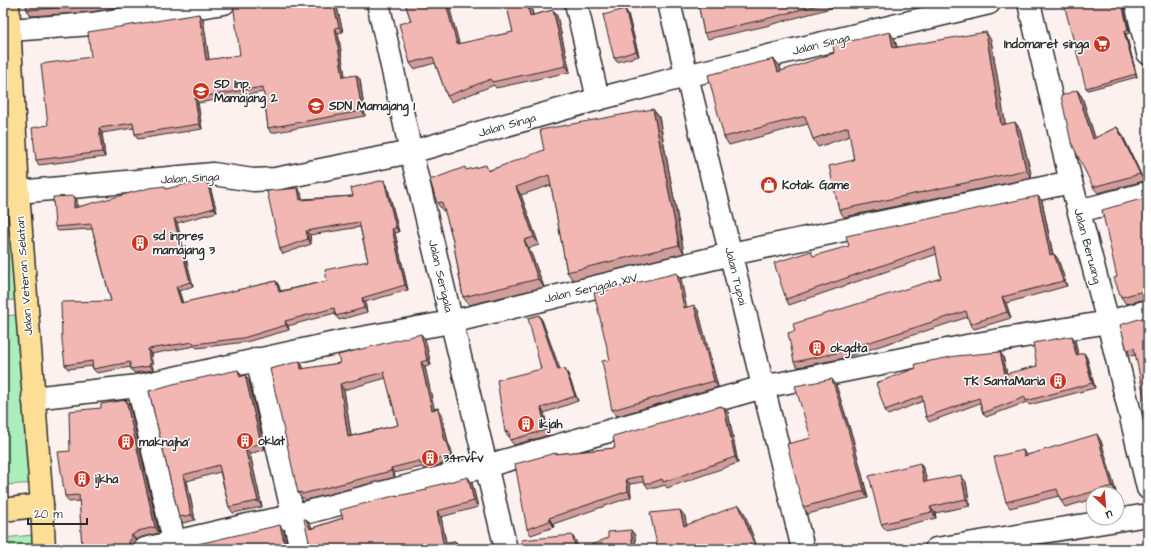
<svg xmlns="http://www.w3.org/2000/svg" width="1151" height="552" font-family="'Architects Daughter',sans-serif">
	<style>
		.green { fill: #aaefbb; stroke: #6a8d73 }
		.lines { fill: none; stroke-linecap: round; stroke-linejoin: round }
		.minor-casing { stroke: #2b2b2b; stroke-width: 25 }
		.major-casing { stroke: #2b2b2b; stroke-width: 25 }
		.minor { stroke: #fff; stroke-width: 22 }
		.major { stroke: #fcde96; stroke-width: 22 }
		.wall { fill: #d19d9a; stroke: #2b2b2b; fill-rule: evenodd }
		.shaded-wall { fill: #aa807d; stroke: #2b2b2b }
		.building { fill: #f3b7b3; stroke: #2b2b2b; fill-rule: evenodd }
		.labels { text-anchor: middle; stroke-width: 3; stroke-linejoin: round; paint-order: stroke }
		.street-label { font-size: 12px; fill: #2b2b2b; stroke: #fff }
		.poi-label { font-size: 12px; font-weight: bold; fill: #2b2b2b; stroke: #fff; text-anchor: start }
	</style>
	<rect width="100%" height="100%" fill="#fdf1f0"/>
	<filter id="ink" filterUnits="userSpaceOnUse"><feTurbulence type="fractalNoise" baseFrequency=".025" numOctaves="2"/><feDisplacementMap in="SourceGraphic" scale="8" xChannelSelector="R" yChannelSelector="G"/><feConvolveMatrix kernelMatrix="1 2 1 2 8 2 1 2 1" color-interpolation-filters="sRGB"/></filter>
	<g filter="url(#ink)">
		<!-- green -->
		<g class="green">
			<path d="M18,192l8,107 -23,2v-108z"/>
			<path d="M27,314l13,169 -37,2v-169z"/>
			<path d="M43,534l1,15h-41v-11z"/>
		</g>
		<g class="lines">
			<!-- minor casing -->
			<g class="minor-casing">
				<g id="minor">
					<path d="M378,3l33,149 95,397"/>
					<path d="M576,3l22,96"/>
					<path d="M669,3l134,546"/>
					<path d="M1029,3l42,179 37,140 40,166"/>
					<path d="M1136,3l12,50"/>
					<path d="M10,30l82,-6 132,-21"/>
					<path d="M18,192l195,-18 40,6 22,-1 136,-27 187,-53 88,-23 303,-73"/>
					<path d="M1079,211l69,-18"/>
					<path d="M257,359l44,190"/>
					<path d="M138,386l38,163"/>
					<path d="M33,398l105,-12 206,-45 107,-19 280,-68 340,-72"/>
					<path d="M145,549l107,-25 41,-8 193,-50 277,-79 214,-43 131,-22 40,-11"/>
					<path d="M936,549l212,-34"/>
				</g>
			</g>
			<!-- major casing -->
			<g class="major-casing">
				<g id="major">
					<path d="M8,3l10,189 24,313 2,44"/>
					<path d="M3,510l39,-5"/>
				</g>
			</g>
			<!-- minor -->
			<use href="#minor" class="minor"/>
			<!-- major -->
			<use href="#major" class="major"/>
		</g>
		<!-- wall -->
		<g class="wall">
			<path d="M26,3h107v2l-42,7 -60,4 -4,-6z"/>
			<path d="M336,3l7,29 -5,1 7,43 15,3 5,37 -94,17 -3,-5 -4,-36 -66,11 4,26 -64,10 -3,-5 -1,-6 -32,5 3,24 -66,8 -3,-5 12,-35 43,-68 108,-43 4,5 6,41 31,-5z"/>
			<path d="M405,3h46l2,6 -3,1 9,34 54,-12 -6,-26 -4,1 -3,-4h31l2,12 20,-5 4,6 13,56 -74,16 -2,-3 -43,17 -4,-6 -12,-33 -21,6 -4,-6 1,-42z"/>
			<path d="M698,3h151l-83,23 -58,13 -4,-6z"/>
			<path d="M860,3h21v4l-17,3 -3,-5z"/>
			<path d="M1124,4l6,29 -4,1 11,43 -49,13 -2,-2z"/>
			<path d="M625,9l3,5 11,42 -22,6 -3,-4z"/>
			<path d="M895,40l2,7 94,-7 14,84 15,5 12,49 -188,39 -5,-7 15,-50 -4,-24 -32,11 -5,-8 -5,-15 -79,21 -5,-8 50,-78 6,7 1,5z"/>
			<path d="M1077,90l5,7 13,41 22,-11 5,7 22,47 -46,12 -5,-6z"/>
			<path d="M659,117l25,136 -111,27 -6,-8 -16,-87 -30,10 18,50 -10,3 15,39 -75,18 -6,-8 -10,-57 -8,-29h-2l-6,-8 30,-33h23z"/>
			<path d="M207,182l3,5 7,25 -40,11 16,63 -14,5 4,12 93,-22 3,5 1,5 47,-10 41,-20 -8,-34 -50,8 1,9 -28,10 -3,-5 21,-56 1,6 51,-3 34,-11 12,47 -4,1 13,57 -43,12 2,10 -28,8 -3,-4 -1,-3 -47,13 1,4 -43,12 -49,6 -2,-2 -44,8 2,16 -19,3 -3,-4v-2l-34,6 -4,-4v-3l-25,3 -3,-4 46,-64 -19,-72 -34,2 -3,-4 19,-31 3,4v7l90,-18z"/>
			<path d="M1042,201l11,53h1l4,5 9,27 -61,17 5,15 -37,11 -4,-5 -2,-7 -128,42 -42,8 -4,-5 1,-31 146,-53 -4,-24 -148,51 -3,-6 29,-43z"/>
			<path d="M1148,202v97h-3l-19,5 -5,-7 -4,-20z"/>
			<path d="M677,273l4,6 5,28 12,3 20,77 -101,29 -5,-6z"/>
			<path d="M1148,316l-12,39 -5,1 -4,-6z"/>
			<path d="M542,320l18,50 8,4 10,27 -34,12 5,22 -35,10 -4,-5v-4l-1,1 -4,-5 36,-63z"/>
			<path d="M425,339l6,26 -6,2 9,42 4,-1 4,6 6,29 2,4 4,14 -30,8 -2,-2 -28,6 1,4 -89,23 -2,-2h-2l-4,-5 2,-132 4,8 36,-6zM386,378l12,47 -47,11 -7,-46z"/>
			<path d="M1075,340l3,15 6,-2 3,5 8,30 -66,17 -2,-3 -41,15 -3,-4 -3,-10 -51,19 -3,-5 -3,-16 -35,14 -3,-5 118,-54 4,18 30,-8z"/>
			<path d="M242,376l7,5 16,68 -15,5 12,53 -29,6 -4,-6 -9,-35 -33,9 8,39 -12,3 -4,-6 -30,-126z"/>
			<path d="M836,385l17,54 15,59 -60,16 -5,-7 8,-69z"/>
			<path d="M126,400l4,6 29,127 -17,4 -6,3 -3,6v3h-51l-2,-48 -11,1 -4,-6 5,-45 31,-43z"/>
			<path d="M721,406l7,6 10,51 -71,25 -2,-3 -10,3h-7l-4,-6 -14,2 1,13 -78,27 1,3 -23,8 -4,-6 28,-76v1l60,-6z"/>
			<path d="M1101,441l15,51 -5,2h-18v5l-28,8 -4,-6 -2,-5 -49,12 -4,-6 17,-52 3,5z"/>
			<path d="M920,463l4,7 3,12h39l4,24 -35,7 1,5 -50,12 -5,-6z"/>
			<path d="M472,483l6,24 -37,10 5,25 9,-1 4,5 -150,1v-6l-3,-22 4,5 2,4 31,-10 54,-23 1,1z"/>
		</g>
		<!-- shaded-wall -->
		<g class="shaded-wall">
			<path d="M333,3h3l7,29 -4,-5z"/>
			<path d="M449,3h2l2,6z"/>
			<path d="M527,3h4l3,19 -4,-6z"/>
			<path d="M1122,3l2,1 6,29 -2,-3z"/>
			<path d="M446,4l4,6 11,40 -4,-6z"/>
			<path d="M625,9l3,5 11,42 -3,-5z"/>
			<path d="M553,10l4,6 13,56 -4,-6z"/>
			<path d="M199,14l4,5 7,46 -4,-5z"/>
			<path d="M335,28l3,5 8,49 -3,-5z"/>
			<path d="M890,32l5,8 3,15 -5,-7z"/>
			<path d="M986,32l5,8 16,93 -6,-8z"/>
			<path d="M1124,32l2,2 11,43 -1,-3z"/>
			<path d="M774,59l6,7 3,13 -5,-7z"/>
			<path d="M356,75l4,4 5,37 -3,-5z"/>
			<path d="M1077,90l5,7 16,49 -5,-7z"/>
			<path d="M195,98l3,5 4,26 -3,-5z"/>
			<path d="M653,109l6,8 25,136 -5,-8z"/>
			<path d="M1015,122l5,7 12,49 -6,-8z"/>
			<path d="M1117,127l5,7 22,47 -4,-7z"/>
			<path d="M99,128l3,5 3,24 -3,-5z"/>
			<path d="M384,180l3,5 12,47 -3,-4z"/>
			<path d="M207,182l3,5 7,25 -3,-4z"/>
			<path d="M516,187l5,8 18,50 -5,-8z"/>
			<path d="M298,188l3,5 2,11 -3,-4z"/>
			<path d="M74,196l3,4v12l-3,-4z"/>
			<path d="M1038,196l4,5 12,60 -4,-6z"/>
			<path d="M174,219l3,4 16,63 -3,-4z"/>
			<path d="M392,229l3,4 13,57 -3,-5z"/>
			<path d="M306,231l4,4 1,9 -3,-5z"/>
			<path d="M524,240l5,8 15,39 -6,-8z"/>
			<path d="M1054,254l4,5 9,27 -4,-5z"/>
			<path d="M677,273l4,6 7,35 -4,-6z"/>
			<path d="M276,281l3,5 3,10 -3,-4z"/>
			<path d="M176,287l3,4 5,17 -3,-5z"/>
			<path d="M1002,297l4,6 5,15 -4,-6z"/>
			<path d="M362,298l3,4 2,10 -3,-4z"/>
			<path d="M694,305l4,5 20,77 -4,-6z"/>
			<path d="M539,315l3,5 20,55 -4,-5z"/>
			<path d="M285,321l3,5 1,4 -3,-5z"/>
			<path d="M421,334l4,5 6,26 -4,-5z"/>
			<path d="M1072,336l3,4 4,20 -3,-5z"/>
			<path d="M148,349l3,5 2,16 -3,-4z"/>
			<path d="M1000,352l3,4 5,23 -3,-5z"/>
			<path d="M1084,353l3,5 8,30 -3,-5z"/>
			<path d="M300,361l3,6 2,7 -4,-5z"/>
			<path d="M421,362l4,5 11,49 -4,-6z"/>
			<path d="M565,369l3,5 10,27 -3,-5z"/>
			<path d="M238,370l4,6 -2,1z"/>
			<path d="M245,375l4,6 16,68 -4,-6z"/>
			<path d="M832,379l4,6 17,54 15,59 -4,-7z"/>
			<path d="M340,384l4,6 8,52 -4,-5z"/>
			<path d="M126,400l4,6 29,127 -4,-6z"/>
			<path d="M724,407l4,5 10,51 -3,-6z"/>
			<path d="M438,408l4,6 6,29 2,4 4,14 -3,-5 -6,-14z"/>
			<path d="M541,408l3,5 5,22 -3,-5z"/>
			<path d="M1097,434l4,7 15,51 -4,-6z"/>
			<path d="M245,448l5,6 12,53 -4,-6z"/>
			<path d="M920,463l4,7 5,19 -5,-7z"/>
			<path d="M391,468l3,5 1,4 -4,-6z"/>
			<path d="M183,475l4,6 8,39 -4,-5z"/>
			<path d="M961,475l5,7 4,24 -4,-7z"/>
			<path d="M468,477l4,6 6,24 -4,-6z"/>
			<path d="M626,479l4,5 1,13 -3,-6z"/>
			<path d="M739,505l5,7 14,37h-2z"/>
			<path d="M930,507l5,6 1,5 -4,-6z"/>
			<path d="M680,510l5,6 3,17 -4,-7z"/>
			<path d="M437,511l4,6 6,31 -4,-5z"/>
			<path d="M549,518l4,6 1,3 -4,-6z"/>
			<path d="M306,519l4,5 4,10 -4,-5z"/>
			<path d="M280,525l4,6 4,18h-2l-1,-3z"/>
			<path d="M631,530l4,5 1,14h-3z"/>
			<path d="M132,535l4,5 -3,6v3h-3l-1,-3v-6z"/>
			<path d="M572,535l4,6 2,8h-2z"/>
			<path d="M455,541l4,5 1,3h-3z"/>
		</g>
		<!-- building -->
		<g class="building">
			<path d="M26,3h77l-17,3 -59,4z"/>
			<path d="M233,3h100l6,24 -4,1 8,49 13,-2 6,36 -94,17 -5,-41 -68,11 4,26 -64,10 -2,-11 -34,5 3,24 -66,8 -4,-32 16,-3 -7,-61 50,-7 -3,-25 111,-18 7,46 34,-5z"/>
			<path d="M405,3h44l-3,1 11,40 56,-12 -7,-29h21l3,13 23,-6 13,56 -74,16 -1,-3 -44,17 -14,-39 -23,6 -11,-39 12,-3z"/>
			<path d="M698,3h127l-63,17 -58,13z"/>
			<path d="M860,3h12l-11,2z"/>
			<path d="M1083,3h39l6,27 -4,2 12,42 -50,14 -21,-80z"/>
			<path d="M1146,3h2v8z"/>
			<path d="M625,9l11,42 -22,7 -11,-43z"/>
			<path d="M890,32l3,16 93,-16 15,93 14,-3 11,48 -187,40 -10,-44 25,-6 -6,-33 -35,12 -8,-23 -81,21 -16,-62 66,-16 4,13 56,-19 -1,-8z"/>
			<path d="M1077,90l16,49 24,-12 23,47 -47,13 -22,-45 -10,-46z"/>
			<path d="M653,109l26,136 -112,27 -18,-97 -33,12 18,50 -10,3 14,39 -75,18 -10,-57 -11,-38 -5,1 -7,-23 35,-13 1,3 20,-5 2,6 56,-21 -4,-20z"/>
			<path d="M384,180l12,48 -4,1 13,56 -43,13 2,10 -28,8 -2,-8 -49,13 1,4 -43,13 -49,6 -1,-2 -45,7 2,17 -19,3 -1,-7 -37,7 -1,-8 -27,4 -3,-24 -1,-39 50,-1 -20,-77 -36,3 -2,-30 21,-1v12l75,-20 16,-2 1,3 20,-5 21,-2 7,26 -40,11 16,63 -14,5 5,16 95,-22 3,11 48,-11 -2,-11 43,-9 -9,-39 -53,9 2,8 -28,10 -13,-58 31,-3 2,12 53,-4 -2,-8z"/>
			<path d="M1038,196l12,59 4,-1 9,27 -61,16 5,15 -37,12 -4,-13 -130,42 -42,9 -6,-29 7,-2 -2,-7 148,-46 -6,-31 -149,52 -12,-36 37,-12 2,5 36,-10 -3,-10z"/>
			<path d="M1145,198l1,4h2v90h-8l-19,5 -7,-19 3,-1 -15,-67z"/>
			<path d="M677,273l7,35 10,-3 20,76 -102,29 -10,-49 8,-1 -16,-67z"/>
			<path d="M539,315l19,55 7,-1 10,27 -34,12 5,22 -36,10 -1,-9 -4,1 -8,-52 44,-11 -13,-51z"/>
			<path d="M1148,316v100l-14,-68 -7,2 -7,-25z"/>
			<path d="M421,334l6,26 -6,2 11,48 6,-2 7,34 2,-1 4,15 -31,8 -1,-3 -28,7v3l-89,23 -1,-2 -3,1 -28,-124 30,-8 1,8 39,-6 -2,-8zM384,372l14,53 -50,12 -8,-53z"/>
			<path d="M1072,336l4,19 8,-2 8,30 -66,18 -1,-4 -42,16 -4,-15 -53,19 -4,-21 -37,14 -9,-27 40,-15 -1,-4 41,-8 44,-4 5,22 32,-8 -4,-23z"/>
			<path d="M238,370l2,7 5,-2 16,68 -16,5 13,53 -29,6 -10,-42 -36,10 8,40 -12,2 -30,-126 24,-7z"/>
			<path d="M832,379l17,54 15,58 -61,16 -16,-63 24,-6 -16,-52z"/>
			<path d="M126,400l29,127 -17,4 -6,4 -3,5v6l1,3h-48l-3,-54 -14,1 -7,-44 12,-1 -1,-40 32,-3v-4z"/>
			<path d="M721,406v1h3l11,50 -72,25 -1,-3 -11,4h-7l-2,-7 -16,3 2,12 -79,27 1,3 -23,8 -12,-65 40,-11v1l60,-6 -2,-12z"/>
			<path d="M1097,434l15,52 -51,15 -4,-12 -51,13 -12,-45 29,-7 1,6z"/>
			<path d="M920,463l4,19 37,-7 5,24 -36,8 2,5 -51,12 -12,-48z"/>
			<path d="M468,477l6,24 -37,10 6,32 12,-2 2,8h-149l1,-2v-6l-5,-22h2l4,10 33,-11 -3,-8 57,-15v1l30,-6 -1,-2z"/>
			<path d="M739,505l17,44h-98l-8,-36 30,-3 4,16z"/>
			<path d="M280,525l5,21 1,3h-91l4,-1 -1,-4z"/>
			<path d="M631,530l2,19h-52l27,-11v-6z"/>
			<path d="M572,535l4,14h-52l-3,-9z"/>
			<path d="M1100,544l2,5h-25z"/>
		</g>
	</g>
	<!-- icons -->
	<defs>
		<g id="supermarket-disc" transform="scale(0.9)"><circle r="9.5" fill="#c8321e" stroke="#fff"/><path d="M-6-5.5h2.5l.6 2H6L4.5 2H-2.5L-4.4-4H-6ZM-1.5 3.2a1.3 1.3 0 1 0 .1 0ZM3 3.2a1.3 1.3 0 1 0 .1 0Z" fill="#fff"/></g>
		<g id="school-disc" transform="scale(0.9)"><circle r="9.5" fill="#c8321e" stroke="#fff"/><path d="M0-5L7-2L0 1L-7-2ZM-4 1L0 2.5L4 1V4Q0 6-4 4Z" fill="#fff"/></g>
		<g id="shop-disc" transform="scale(0.9)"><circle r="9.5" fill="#c8321e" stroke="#fff"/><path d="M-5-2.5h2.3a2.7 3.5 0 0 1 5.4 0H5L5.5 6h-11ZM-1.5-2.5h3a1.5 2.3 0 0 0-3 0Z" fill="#fff"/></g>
		<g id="building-disc" transform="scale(0.9)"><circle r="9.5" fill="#c8321e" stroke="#fff"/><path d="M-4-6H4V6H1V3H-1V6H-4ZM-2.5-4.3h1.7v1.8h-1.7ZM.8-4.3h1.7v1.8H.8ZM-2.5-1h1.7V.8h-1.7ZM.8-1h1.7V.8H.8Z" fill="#fff"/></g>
	</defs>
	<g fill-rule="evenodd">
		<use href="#supermarket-disc" x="1102" y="44"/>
		<use href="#school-disc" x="201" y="91"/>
		<use href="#school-disc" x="316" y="106"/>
		<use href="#shop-disc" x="769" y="185"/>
		<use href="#building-disc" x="140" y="243"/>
		<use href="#building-disc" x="817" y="348"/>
		<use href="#building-disc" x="1058" y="381"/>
		<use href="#building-disc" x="526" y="424"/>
		<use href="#building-disc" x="245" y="441"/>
		<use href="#building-disc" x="126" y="442"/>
		<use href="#building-disc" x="430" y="458"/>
		<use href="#building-disc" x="82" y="479"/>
	</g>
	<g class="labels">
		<!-- street labels -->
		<g class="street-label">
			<text transform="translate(821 44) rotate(-14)" y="4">Jalan Singa</text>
			<text transform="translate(507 125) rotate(-16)" y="4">Jalan Singa</text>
			<text transform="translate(190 178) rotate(-3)" y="4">Jalan Singa</text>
			<text transform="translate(1088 246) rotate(75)" y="4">Jalan Beruang</text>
			<text transform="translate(24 276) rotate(-94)" y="4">Jalan Veteran Selatan</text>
			<text transform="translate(441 276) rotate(77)" y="4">Jalan Serigala</text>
			<text transform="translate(736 276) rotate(76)" y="4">Jalan Tupai</text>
			<text transform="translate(591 288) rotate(-13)" y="4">Jalan Serigala XIV</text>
		</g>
		<!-- poi labels -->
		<g class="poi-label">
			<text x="1089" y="48" text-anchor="end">Indomaret singa</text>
			<text x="214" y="88">SD Inp.<tspan x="214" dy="14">Mamajang 2</tspan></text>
			<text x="329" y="110">SDN Mamajang 1</text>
			<text x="782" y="189">Kotak Game</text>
			<text x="153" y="240">sd inpres<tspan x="153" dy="14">mamajang 3</tspan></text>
			<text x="830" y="352">okgdta</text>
			<text x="1045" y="385" text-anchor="end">TK SantaMaria</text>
			<text x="539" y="428">ikjah</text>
			<text x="258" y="445">oklat</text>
			<text x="139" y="446">maknajha'</text>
			<text x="443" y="462">34rvfv</text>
			<text x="95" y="483">ijkha</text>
		</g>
	</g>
	<!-- margin -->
	<rect width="1151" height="552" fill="none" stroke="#fff" stroke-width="16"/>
	<rect x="8" y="8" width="1135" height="536" fill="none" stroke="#2b2b2b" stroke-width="1.5" filter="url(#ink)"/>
	<!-- north arrow -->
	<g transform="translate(1105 506) rotate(154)"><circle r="19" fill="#ffffff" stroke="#aaaaaa"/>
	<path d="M0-3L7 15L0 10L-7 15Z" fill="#c8321e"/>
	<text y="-6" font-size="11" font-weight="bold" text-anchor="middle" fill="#2b2b2b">U</text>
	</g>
	<!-- scale -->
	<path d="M28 518v6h59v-6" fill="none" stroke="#2b2b2b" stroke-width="2"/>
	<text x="34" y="518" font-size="12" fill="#2b2b2b" stroke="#ffffff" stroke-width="3" paint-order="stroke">20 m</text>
</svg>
